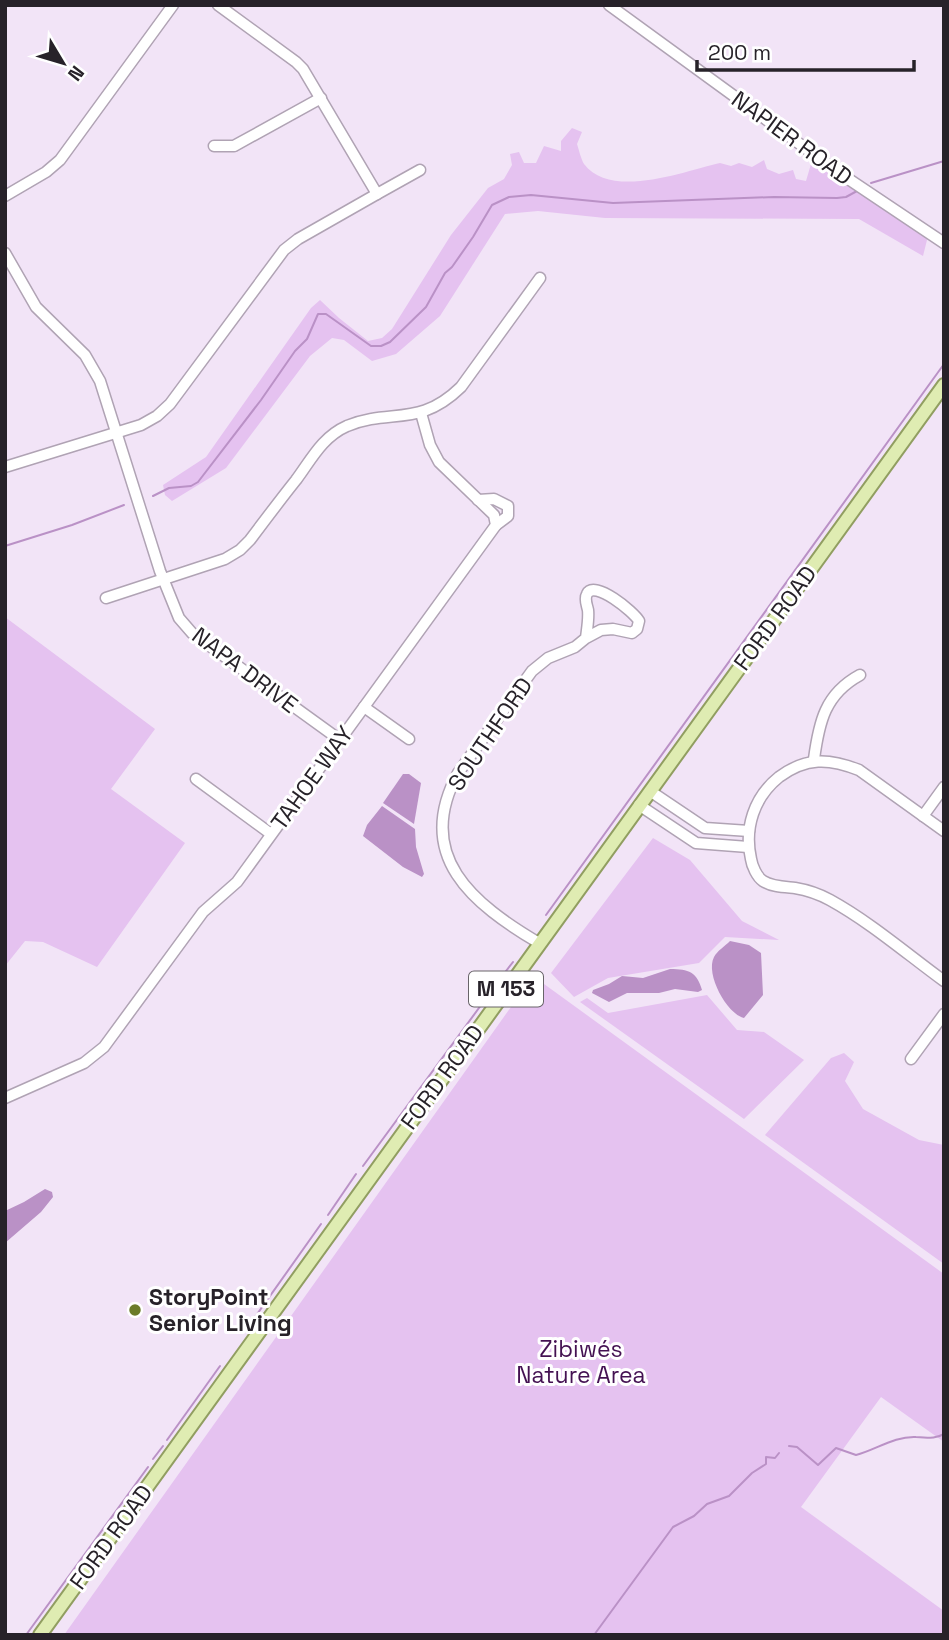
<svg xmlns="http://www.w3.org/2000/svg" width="949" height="1640" font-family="'Space Grotesk',sans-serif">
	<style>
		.green { fill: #e5c2f0 }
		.water { fill: #ba91c6 }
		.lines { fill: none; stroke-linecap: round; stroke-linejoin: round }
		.stream { stroke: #ba91c6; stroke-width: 2 }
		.minor-casing { stroke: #b0a3b4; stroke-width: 13 }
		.major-casing { stroke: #919e61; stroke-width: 16 }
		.minor { stroke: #fff; stroke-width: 10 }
		.major { stroke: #dfecb2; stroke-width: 12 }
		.poi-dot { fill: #6b7b29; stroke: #fff; stroke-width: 2.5 }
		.labels { text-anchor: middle; stroke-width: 6; stroke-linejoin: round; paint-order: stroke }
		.shield { fill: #fff; stroke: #686469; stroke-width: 2 }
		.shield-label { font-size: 21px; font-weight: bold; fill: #272229 }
		.street-label { font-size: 23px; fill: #272229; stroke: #fff }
		.poi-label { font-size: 23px; font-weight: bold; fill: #272229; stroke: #fff; text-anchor: start }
		.park-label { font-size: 23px; fill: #441152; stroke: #fff }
	</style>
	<rect width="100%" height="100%" fill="#f2e4f7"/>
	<!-- green -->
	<g class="green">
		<path d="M572,128l10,4 -5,12c2,6 4,15 7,20 27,36 101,7 136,-1l11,3 8,-3 13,4 12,-7 3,9 12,5 14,-4 3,9 10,2 5,-17h6l111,72 -5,20 -64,-37 -254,-1 -67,-7 -33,3 -65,102 -44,38 -24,7 -28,-21 -12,-2 -22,18 -84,112 -54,33 -7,-6 -2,-10 43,-28 105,-149 9,-8 19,18 29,23 14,-3 10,-9 59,-94 37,-47 16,-9 8,-14 -2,-11 9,-2 5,11h12l8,-17 17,5v-10z"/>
		<path d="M5,617l150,112 -44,60 74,54 -88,124 -54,-25 -18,-1 -20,25z"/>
		<path d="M653,838l37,22 52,61 37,19 -54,-3 -26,26 -91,15 -34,19 -23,-24z"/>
		<path d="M533,976l411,298v168l-63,-45 -80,110 143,104v24h-880z"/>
		<path d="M707,995l30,35 27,2 40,28 -60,59 -164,-117 7,-4 21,15z"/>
		<path d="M844,1053l10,9 -9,19 18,28 56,31 25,5v119l-179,-129 66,-77z"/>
	</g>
	<!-- water -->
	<g class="water">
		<path d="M403,774h6l12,9 -7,41 -31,-21z"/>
		<path d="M382,806l33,23 1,18 8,27 -2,3 -19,-10 -40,-31 4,-11z"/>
		<path d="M730,941l19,4 12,8 2,42 -19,23c-17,-4 -39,-44 -30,-61 3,-6 11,-11 16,-16z"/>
		<path d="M670,969c19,0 27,3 32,21l-4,2 -23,-3 -16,4h-32l-18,9 -17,-9 1,-3 16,-6 13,-8 21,2z"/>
		<path d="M45,1189l7,3 1,5 -12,15 -36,31v-32l19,-9z"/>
	</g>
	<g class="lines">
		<!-- stream -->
		<g class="stream">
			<path d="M871,183l73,-22"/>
			<path d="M153,496l16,-8 22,-2 7,-4 63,-82 34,-49 12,-12 11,-25h8l45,32h10l9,-4 36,-35 19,-34 7,-6 21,-30 19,-32 17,-8 22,-2 82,8 161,-6 63,1 9,-1 11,-6"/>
			<path d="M5,546l67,-21 52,-20"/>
			<path d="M546,915l398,-551"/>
			<path d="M496,984l17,-22"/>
			<path d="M363,1166l124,-169"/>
			<path d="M328,1215l28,-41"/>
			<path d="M253,1320l68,-96"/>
			<path d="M167,1440l53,-74"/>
			<path d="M789,1446l8,1 21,18 18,-17 20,7c20,-5 38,-19 60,-18 11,0 17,3 28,-3"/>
			<path d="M153,1459l10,-13"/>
			<path d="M26,1635l122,-168"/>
			<path d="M594,1635l79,-108 21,-11 13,-12 22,-8 23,-23 14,-9v-7l9,1 4,-5"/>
		</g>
		<!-- minor casing -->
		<g class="minor-casing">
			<g id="minor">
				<path d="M609,5l232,169 103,69"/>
				<path d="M214,146h20l87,-48"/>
				<path d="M377,194l43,-24"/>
				<path d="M5,196l41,-24 14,-12 113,-155"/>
				<path d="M5,253l31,54 49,48 15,26 60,190 19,47 13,15 148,107"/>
				<path d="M5,467l136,-42 16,-9 13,-12 114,-154 14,-11 79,-45 -74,-125 -7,-7 -78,-57"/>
				<path d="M478,500l16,-1 14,7v10l-12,9"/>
				<path d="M106,598l119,-39 15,-9 10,-10c15,-20 30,-40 46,-60 15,-20 26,-43 51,-54 44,-18 72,2 114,-39l79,-109"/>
				<path d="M364,707l45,32"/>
				<path d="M814,759c5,-37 11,-65 46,-84"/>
				<path d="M196,779l75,55"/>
				<path d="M650,791l55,37 44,3"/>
				<path d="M639,805l57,38 52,4"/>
				<path d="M923,816l21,-29"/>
				<path d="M944,831l-85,-61c-30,-12 -53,-13 -80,7 -25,20 -35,51 -28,82 1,7 6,18 12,22 9,6 22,6 32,7 12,2 24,6 35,12 40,22 77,54 114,81"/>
				<path d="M539,943c-66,-39 -126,-87 -81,-170l74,-102 16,-13 27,-11 11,-9 15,-8 12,-1 19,4 5,-4 2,-8c-5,-9 -45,-42 -52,-27 -3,5 0,11 1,16 1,9 -1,19 -2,28"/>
				<path d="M911,1059l33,-45"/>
				<path d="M5,1098l79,-35 20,-16 99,-135 34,-30 259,-357 -2,-10 -55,-53 -9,-17 -9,-32"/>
			</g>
		</g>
		<!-- major casing -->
		<g class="major-casing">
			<path id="major" d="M40,1635l904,-1250"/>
		</g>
		<!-- minor -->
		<use href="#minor" class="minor"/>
		<!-- major -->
		<use href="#major" class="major"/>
	</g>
	<!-- markers -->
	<circle class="poi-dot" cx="135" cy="1310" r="7"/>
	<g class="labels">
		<!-- shield labels -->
		<rect class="shield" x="469" y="971.5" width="74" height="35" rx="5"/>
		<g class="shield-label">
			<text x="506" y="996">M 153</text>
		</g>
		<!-- street labels -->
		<g class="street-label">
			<text transform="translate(792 138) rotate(36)" y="8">NAPIER ROAD</text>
			<text transform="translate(775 618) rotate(-54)" y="8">FORD ROAD</text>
			<text transform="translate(245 670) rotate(37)" y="8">NAPA DRIVE</text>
			<text transform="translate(490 734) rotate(-56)" y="8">SOUTHFORD</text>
			<text transform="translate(312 778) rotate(-54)" y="8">TAHOE WAY</text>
			<text transform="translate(442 1077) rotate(-54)" y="8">FORD ROAD</text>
			<text transform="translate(111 1537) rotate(-54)" y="8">FORD ROAD</text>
		</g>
		<!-- poi labels -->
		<g class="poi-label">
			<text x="149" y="1305">StoryPoint<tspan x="149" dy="26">Senior Living</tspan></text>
		</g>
		<!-- park labels -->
		<g class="park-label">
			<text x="581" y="1357">Zibiwés<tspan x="581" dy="26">Nature Area</tspan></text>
		</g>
	</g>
	<!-- border -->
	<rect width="949" height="1640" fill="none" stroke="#272229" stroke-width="14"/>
	<!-- north arrow -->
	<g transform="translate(63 63) rotate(128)" stroke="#ffffff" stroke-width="5" paint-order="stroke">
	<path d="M0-5L12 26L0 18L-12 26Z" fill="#272229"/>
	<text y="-10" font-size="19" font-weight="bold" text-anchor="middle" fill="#272229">N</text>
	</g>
	<!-- scale -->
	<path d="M697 60v10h217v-10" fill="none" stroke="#272229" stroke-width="3.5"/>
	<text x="708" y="60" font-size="21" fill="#272229" stroke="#ffffff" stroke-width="5" paint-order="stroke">200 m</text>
</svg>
